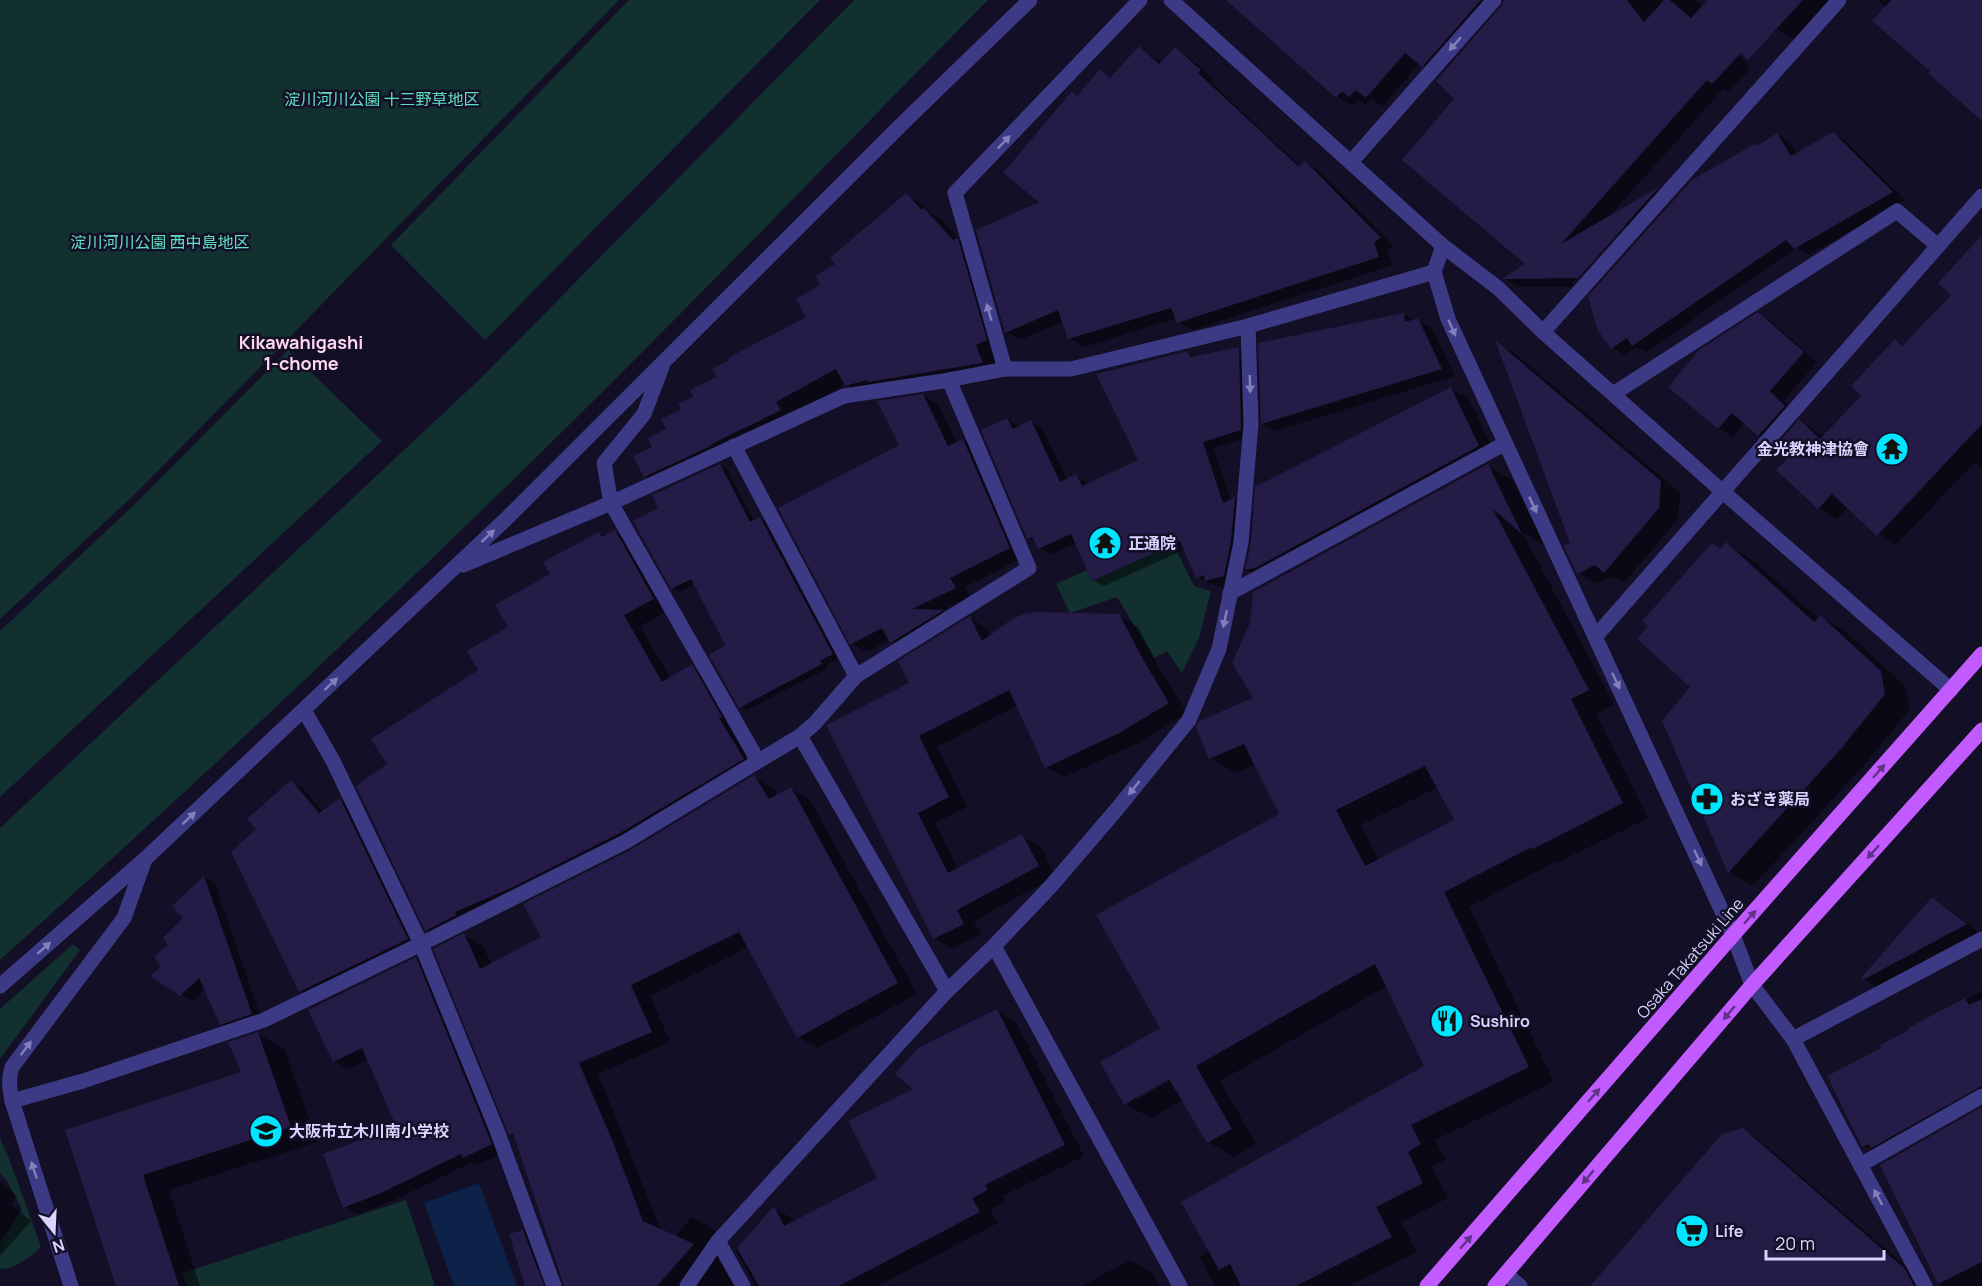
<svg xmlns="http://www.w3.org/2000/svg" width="1982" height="1286" font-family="Manrope,'Noto Sans JP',sans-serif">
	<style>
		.green { fill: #12302f }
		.water { fill: #0c2248 }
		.shadow { fill: #0007; fill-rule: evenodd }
		.building { fill: #241b47; fill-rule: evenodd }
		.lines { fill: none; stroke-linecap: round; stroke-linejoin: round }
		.minor { stroke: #3d3a85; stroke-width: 15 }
		.tertiary { stroke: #3d3a85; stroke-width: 15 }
		.primary { stroke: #c25bff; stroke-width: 15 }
		.oneway { fill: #837fbc }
		.oneway2 { fill: #623188 }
		.labels { text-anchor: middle; stroke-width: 5; stroke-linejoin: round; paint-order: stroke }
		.park-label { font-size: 16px; fill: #5fe0c0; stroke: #130f26 }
		.poi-label { font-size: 16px; font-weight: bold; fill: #d9d4ff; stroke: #130f26; text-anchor: start }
		.street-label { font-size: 16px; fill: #d9d4ff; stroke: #130f26 }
		.neighbourhood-label { font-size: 18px; font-weight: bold; fill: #ffd6f0; stroke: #130f26 }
	</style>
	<rect width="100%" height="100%" fill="#130f26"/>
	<!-- green -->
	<g class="green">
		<path d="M0,0h619l-337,345 -149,151 -133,123z"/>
		<path d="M629,0h191l-335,340 -94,-95z"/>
		<path d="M854,0h134c-141,143 -280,288 -423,429 -184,181 -372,358 -565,531v-132l481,-450z"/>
		<path d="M288,350l94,91 -382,356v-166l137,-129z"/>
		<path d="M1168,533l26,53 17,5 -12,47 -17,35 -15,-22 -13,7 -37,-61 -47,16 -14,-29z"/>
		<path d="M73,944l7,6 -80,109v-50z"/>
		<path d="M0,1138l10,23 31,86c-10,10 -26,22 -41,22v-26l22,-33 -16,-31 -6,-5z"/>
		<path d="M406,1200l29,86h-248l-4,-13z"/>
	</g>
	<!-- water -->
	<path class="water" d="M479,1183l38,103h-63l-30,-83z"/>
	<!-- shadow -->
	<g class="shadow">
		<path d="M1228,0h276l-66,75 -18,-12 -37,43 -12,-7 -5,6 -8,-5 -5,6 -16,-9z"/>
		<path d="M1506,0h190l54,69 -22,23 -5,-3 -115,129 51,-29 14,9 -79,88 -75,1 -14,-8 23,-14 -72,-167zM1623,226h4l-53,59 -2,-2z"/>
		<path d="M1757,0h73l-35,39 -19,-10z"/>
		<path d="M1878,0h104v116l-50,-45 -45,-63z"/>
		<path d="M1140,48l22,15 13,-14 14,8 25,22 -3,3 90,85 4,-4 14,8 75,75 -7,4 6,15 -200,65 -15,-8 -1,-4 -93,29 -15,-9 -5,-17 -44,19 -14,-8 66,-239 7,4 21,-26 13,7z"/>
		<path d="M1833,134l12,7 60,59 -97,55 -12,-7 -150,104 -10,-5 -12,8 -12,-7 144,-203 2,2 19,-12 13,7 7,12z"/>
		<path d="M906,195l18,11 8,8 11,6 19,23 38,130 -135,22 -19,-11 -183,103 -18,-11 9,-28 29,-37 36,-33 89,-61 14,-31 15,-22z"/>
		<path d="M1982,237v231l-7,-6 -79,83 -18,-11 -30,-27 -11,12 -18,-11 -31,-49 12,-38 24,16 39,-41 32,-55 9,5 49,-51z"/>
		<path d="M1403,314l28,13 24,49 -180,55 -13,-8z"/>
		<path d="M1758,314l15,9 44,39 -34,39 16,14 -25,28 -15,-8 -14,-12 -12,14 -15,-9z"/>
		<path d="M1498,344l16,9 166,140 -2,26 -54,64 -11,-7 -16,8 -19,-11 -6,-30z"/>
		<path d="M1239,349l11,6 1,81 -38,12 18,53 4,-2 11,6 -11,77 -17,5 -21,-10 -11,-28 -82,37 -11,-6 -17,-37 -26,12 -11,-7 -2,-5 -8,-5 -22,-119 12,8 12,-5 11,6 25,52 9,-4 12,8 52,-24 48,-108 9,5z"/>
		<path d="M1451,389l18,10 28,58 -224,120 -8,3 -18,-10z"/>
		<path d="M922,395l16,9 19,39 6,-3 15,9 46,108 -59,30 5,10 -28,14 15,8 -51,32 -16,-11 -23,12 -16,-9 50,-197z"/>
		<path d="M720,465l7,4 27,52 6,-3 7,4 72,136 -13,7 2,3 -81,42 -7,-4 -15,-60 -30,-62 -16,8 -7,-4 -12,-79z"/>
		<path d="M1488,466l25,14 32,66 -23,-14 92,172 -18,10 52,104 -89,44 -2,-1 -88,46 85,175 -119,58 11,19 -14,8 16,31 -47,24 16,30 -68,34h-134l-16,-29 11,-6 216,-185 -39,-80 -167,95 36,63 -22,13 -26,-15 -25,-42 -32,18 -26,-14 37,-75 119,-215 -25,-50 -20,9 -26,-15 45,-59zM1438,787l18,34 -77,40 -18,-36zM1175,1074l1,3 -40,23v-4z"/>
		<path d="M615,532l18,10 38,67 -31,17 31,53 21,-13 17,10 27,52 25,41 -123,74 -194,97 -17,-10 -38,-166 91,-94 30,-42 42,-54 47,-41 7,4z"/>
		<path d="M1727,544l24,15 68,60 1,-2 25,14 60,55 5,23 -45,55 -112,122 -24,-14 -37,-185 29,-137z"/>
		<path d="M1119,616l19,11 24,46 25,40 -49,30 -74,34 -18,-10 -28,-62 -81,42 30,60 -32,16 23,46 64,-33 18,10 16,30 -82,45 7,13 -29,15 -18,-11 -106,-213 82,-42 60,-65 18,11 4,7z"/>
		<path d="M754,777l19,11 5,8 13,-7 19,11 107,194 -100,54 -19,-11 -49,-90 -99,49 20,46 -72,32 63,156 14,7 17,-20 19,11 19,17 -12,17 18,10 8,14h-178l-23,-63 -27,-85 -6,-4 -46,-199 19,11 9,19 51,-27 87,-86z"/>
		<path d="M291,782l12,7 20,23 17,-13 12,7 67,140 -107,52 -12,-7 -42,-161z"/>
		<path d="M205,878l10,6 47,136 -30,10 -11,-6 -16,-35 -13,12 -11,-6 -18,-28 7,-22z"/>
		<path d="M1932,899l14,8 34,26 -101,55 -15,-9z"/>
		<path d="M416,959l13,8 75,185 -27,13 -5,-3 -77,38 -37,14 -13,-7 53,-80 -29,-68 -21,10 -14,-8z"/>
		<path d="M1982,991v109l-104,54 -14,-8 19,-98 74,-44z"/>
		<path d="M997,1011l19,11 68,134 -81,40 3,5 -16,8 8,14 -120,63h-125v-5l-17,-30 38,-43 19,11 2,3 84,-43 37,-90z"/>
		<path d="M258,1034l27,16 32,92 -148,48 31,96h-83l-50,-155 176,-58z"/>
		<path d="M1982,1109v177h-41l-59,-120z"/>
		<path d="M1743,1130l14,8 162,140 4,8h-331z"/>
		<path d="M0,1181l17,15 -6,8 20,17 -31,35z"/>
		<path d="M523,1231l7,5 12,33 -13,5z"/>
		<path d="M1130,1260l22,12 7,14h-77z"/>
	</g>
	<!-- building -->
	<g class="building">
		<path d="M1226,0h255l-59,67 -17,-14 -39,45 -10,-8 -7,7 -7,-6 -6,7z"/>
		<path d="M1504,0h123l17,22 20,-22h6l21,18 17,-18h95l-55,60 -7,-7 -29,31 -5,-4 -146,164 98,-57 -81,91 -76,1 23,-15 -123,-104 52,-61 -18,-18 65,-75z"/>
		<path d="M1891,0h91v121l-54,-48 2,-2 -58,-50z"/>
		<path d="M1139,46l20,18 16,-17 26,23 -3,3 101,94 6,-6 76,77 -7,4 5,15 -202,66 -6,-15 -103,31 -10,-29 -53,23 -29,-103 63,-28 -36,-29 69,-82 5,5 23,-27 10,9z"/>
		<path d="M1833,132l60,60 -99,57 -8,-9 -154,106 -5,-8 -16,11 -14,-20 -9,-33 104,-116 64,-37 1,3 20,-13 14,23z"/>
		<path d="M906,193l16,17 2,-2 29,32 5,-2 29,102 -11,5 7,18 -115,19 -1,-2 -22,6 -9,-17 -60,33 5,8 -71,35 1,1 -67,31 -11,-21 19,-9 -4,-9 18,-9 -5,-10 20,-9 -3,-6 15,-7 -3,-7 27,-13 -5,-8 17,-9 -1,-2 78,-41 -10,-18 24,-14 -4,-9 19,-12 -5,-6z"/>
		<path d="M1982,235v189l-105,112 -45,-42 -14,15 -42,-39 10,-10 -13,-11 26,-30 21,20 41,-43 -10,-10 44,-47 7,7 49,-51 -13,-12z"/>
		<path d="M1758,312l46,40 -34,39 15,15 -27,30 -26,-23 -14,16 -50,-42 31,-37z"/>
		<path d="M1404,313l1,9 13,-4 24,51 -181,55 -3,-81z"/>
		<path d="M1495,340l166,141 -2,27 -55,65 -9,-8 -18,9 -14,-29 7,-2z"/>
		<path d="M1239,347l2,83 -38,12 20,61 12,-6 -4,44 -7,35 -19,5 -1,-6 -8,3 -16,-37 -88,40 -21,-47 -33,15 -6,-12 -5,2 -46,-109 26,-12 6,11 18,-9 29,62 16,-8 6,12 56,-26 -42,-86 92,-23 2,6z"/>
		<path d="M1451,387l28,59 -224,122 -10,2 6,-27 4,-56z"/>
		<path d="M923,394l25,52 15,-7 47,109 -60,30 6,10 -44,21 32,1 -54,33 -8,-15 -32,17 -72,-137 121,-63 -22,-44z"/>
		<path d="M720,464l30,58 10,-5 73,137 -13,7 2,3 -83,44 -30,-53 16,-10 -34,-66 -20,10 -38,-68 25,-13 -6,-13z"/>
		<path d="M1488,464l34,70 -29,-25 96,181 -18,9 52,104 -90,46 -1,-2 -88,45 85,175 -118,58 10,19 -13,8 15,31 -47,24 16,30 -96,49h-55l-11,-22 -11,6 -38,-68 243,-136 -49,-102 -179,102 36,63 -25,14 -38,-64 -45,26 -24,-43 60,-34 -64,-113 183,-101 -35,-70 -35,15 -13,-32 3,-6 54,-23 -21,-35 18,-40 3,-31zM1425,766l29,54 -89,46 -29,-56z"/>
		<path d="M615,530l39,69 -30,16 38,67 30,-18 30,53 -3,1 25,41 -124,74 -107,54 -58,25 1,3 -31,16 -69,-145 31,-22 -16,-25 107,-69 -11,-19 41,-24 -13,-22 55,-31 -7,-12 56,-30 3,5z"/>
		<path d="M1726,542l88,80 6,-7 61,56 4,23 -45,56 -112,123 -66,-152 28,-34 -53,-48 11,-13 -6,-5 70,-78 8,6z"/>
		<path d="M1038,612l81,2 25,47 25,42 -50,30 -74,35 -36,-78 -90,46 30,61 -31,16 30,60 74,-39 17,32 -82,44 7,14 -31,15 -107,-214 83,-42 -11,-22 72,-45 12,25 30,-22 12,-5z"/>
		<path d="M754,775l15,24 22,-12 107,196 -101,55 -58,-106 -108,53 21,47 -73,31 34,79 30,79 51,23 -37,42h-93l-51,-153 -4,2 -76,-186 31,-16 16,36 61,-32 -18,-33 106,-53z"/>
		<path d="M291,780l28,33 21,-15 68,141 -109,53 -68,-140 25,-23 -9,-10z"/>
		<path d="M204,876l48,138 -32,11 -21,-47 -19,18 -30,-20 11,-9 -7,-10 14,-12 -5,-7 20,-20 -11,-12z"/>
		<path d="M1932,897l35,27 -104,56 -2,-2z"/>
		<path d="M416,957l76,187 -29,14 -2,-4 -80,39 -38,15 -20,-54 73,-28 -34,-78 -29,14 -25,-52z"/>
		<path d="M1965,998l4,7 13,-6v87l-111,62 -2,-4 -7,3 -35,-71 54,-28 -1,-3 29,-15 -1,-2z"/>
		<path d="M997,1009l68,136 -80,40 3,5 -16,8 8,14 -141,74h-80l-22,-38 37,-42 10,20 93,-48 -29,-57 65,-32 -18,-15 23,-26z"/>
		<path d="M258,1032l33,95 -148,48 36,111h-63l-51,-156 176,-58 -13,-30z"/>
		<path d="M1982,1107v155l-44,22 -58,-119z"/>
		<path d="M1743,1128l162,141 9,17h-324l132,-152z"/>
		<path d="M523,1230l21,56h-19l-16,-52z"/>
	</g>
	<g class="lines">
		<!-- minor -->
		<g class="minor">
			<path d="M1351,162l143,-162"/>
			<path d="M1434,272l14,47 285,616 19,50 41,54 132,247"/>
			<path d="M662,367l-18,47 -40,49 7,40 142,249 4,10"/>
			<path d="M1005,369l-50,-176 185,-193"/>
			<path d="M1613,394l284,-183 41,35"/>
			<path d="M734,446l122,230"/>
			<path d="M1723,492l228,198"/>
			<path d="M463,565l148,-62 233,-107 99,-15 62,-12h66l177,-43 186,-54 9,-26"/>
			<path d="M1230,593l274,-149"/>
			<path d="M1596,636l386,-440"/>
			<path d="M304,710l29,51 88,183 75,184 58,158"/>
			<path d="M800,736l15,-13 41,-47 173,-108 -80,-188"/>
			<path d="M994,946l186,340"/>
			<path d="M0,986l145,-127 360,-339 401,-400 124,-120"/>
			<path d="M12,1101l71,-20 181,-61 157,-76 204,-102 175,-106 147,255"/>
			<path d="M1860,1165l122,-69"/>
			<path d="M718,1241l25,45"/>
			<path d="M1506,1274l14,12"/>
			<path d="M71,1286l-59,-185c-3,-12 -4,-22 0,-34l112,-149 20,-56"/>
			<path d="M687,1286l31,-45 229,-250 47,-45 57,-60 66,-77 72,-89 30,-71 22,-107 10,-118 -3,-98"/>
		</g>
		<!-- tertiary -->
		<g class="tertiary">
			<path d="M1171,0l272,246 55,42 45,44 180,160"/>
			<path d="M1543,332l296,-332"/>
			<path d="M1793,1039l189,-100"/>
		</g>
		<!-- primary -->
		<g class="primary">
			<path d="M1427,1286l306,-351 249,-281"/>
			<path d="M1495,1286l257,-301 230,-255"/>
		</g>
	</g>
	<!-- one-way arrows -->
	<defs><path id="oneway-solid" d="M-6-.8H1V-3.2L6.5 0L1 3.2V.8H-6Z" transform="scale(1.5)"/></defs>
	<g class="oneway">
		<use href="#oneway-solid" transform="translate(1455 44) rotate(131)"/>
		<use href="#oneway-solid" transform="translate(1004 142) rotate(-46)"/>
		<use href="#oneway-solid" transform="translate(989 312) rotate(-106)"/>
		<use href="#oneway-solid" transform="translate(1452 328) rotate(66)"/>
		<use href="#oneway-solid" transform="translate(1250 384) rotate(88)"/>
		<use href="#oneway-solid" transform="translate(1533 505) rotate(65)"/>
		<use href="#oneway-solid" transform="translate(488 536) rotate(-43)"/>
		<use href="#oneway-solid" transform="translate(1225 619) rotate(102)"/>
		<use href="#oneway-solid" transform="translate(1616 681) rotate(65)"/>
		<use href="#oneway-solid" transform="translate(331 684) rotate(-43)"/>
		<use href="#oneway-solid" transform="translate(1134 788) rotate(129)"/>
		<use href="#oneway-solid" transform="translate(189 818) rotate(-43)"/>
		<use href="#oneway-solid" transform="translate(1698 858) rotate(65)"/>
		<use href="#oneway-solid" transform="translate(44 948) rotate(-41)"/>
		<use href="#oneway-solid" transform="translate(26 1048) rotate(-53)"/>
		<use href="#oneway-solid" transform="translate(34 1170) rotate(-108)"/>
		<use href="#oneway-solid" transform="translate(1878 1197) rotate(-118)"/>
	</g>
	<g class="oneway2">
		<use href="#oneway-solid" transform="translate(1879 771) rotate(-48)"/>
		<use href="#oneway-solid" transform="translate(1873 852) rotate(132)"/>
		<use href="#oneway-solid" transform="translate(1750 917) rotate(-48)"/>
		<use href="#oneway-solid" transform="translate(1729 1013) rotate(130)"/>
		<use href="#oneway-solid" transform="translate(1594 1095) rotate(-49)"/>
		<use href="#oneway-solid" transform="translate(1588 1177) rotate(130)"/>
		<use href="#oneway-solid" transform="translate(1466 1242) rotate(-49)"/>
	</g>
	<!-- icons -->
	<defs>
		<g id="temple-disc" transform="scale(1.725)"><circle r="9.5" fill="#00e5ff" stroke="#130f26"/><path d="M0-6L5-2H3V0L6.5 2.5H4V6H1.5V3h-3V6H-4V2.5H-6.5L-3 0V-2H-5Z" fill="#111"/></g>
		<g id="pharmacy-disc" transform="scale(1.725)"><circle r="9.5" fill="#00e5ff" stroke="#130f26"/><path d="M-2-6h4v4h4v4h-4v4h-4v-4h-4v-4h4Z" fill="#111"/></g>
		<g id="restaurant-disc" transform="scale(1.725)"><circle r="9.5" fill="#00e5ff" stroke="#130f26"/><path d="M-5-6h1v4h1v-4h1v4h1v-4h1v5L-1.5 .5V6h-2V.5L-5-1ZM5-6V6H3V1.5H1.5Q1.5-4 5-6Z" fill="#111"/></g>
		<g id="school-disc" transform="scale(1.725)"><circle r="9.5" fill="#00e5ff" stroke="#130f26"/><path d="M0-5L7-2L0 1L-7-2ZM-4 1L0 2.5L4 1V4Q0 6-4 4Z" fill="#111"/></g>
		<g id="supermarket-disc" transform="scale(1.725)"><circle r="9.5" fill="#00e5ff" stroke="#130f26"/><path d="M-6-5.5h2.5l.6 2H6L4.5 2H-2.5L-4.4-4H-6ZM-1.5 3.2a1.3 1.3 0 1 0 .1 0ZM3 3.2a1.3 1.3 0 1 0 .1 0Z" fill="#111"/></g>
	</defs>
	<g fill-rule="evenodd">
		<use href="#temple-disc" x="1892" y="449"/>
		<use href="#temple-disc" x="1105" y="543"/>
		<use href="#pharmacy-disc" x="1707" y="799"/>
		<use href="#restaurant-disc" x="1447" y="1021"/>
		<use href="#school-disc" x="266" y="1131"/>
		<use href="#supermarket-disc" x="1692" y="1231"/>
	</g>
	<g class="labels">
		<!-- park labels -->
		<g class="park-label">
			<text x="382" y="105">淀川河川公園 十三野草地区</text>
			<text x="160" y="248">淀川河川公園 西中島地区</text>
		</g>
		<!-- poi labels -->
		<g class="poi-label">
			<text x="1869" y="455" text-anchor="end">金光教神津協會</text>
			<text x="1128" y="549">正通院</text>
			<text x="1730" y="805">おざき薬局</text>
			<text x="1470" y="1027">Sushiro</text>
			<text x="289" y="1137">大阪市立木川南小学校</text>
			<text x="1715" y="1237">Life</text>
		</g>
		<!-- street labels -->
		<g class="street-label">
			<text transform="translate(1690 958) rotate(-49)" y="6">Osaka Takatsuki Line</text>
		</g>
		<!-- neighbourhood labels -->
		<g class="neighbourhood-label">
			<text x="301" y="349">Kikawahigashi<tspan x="301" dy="21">1-chome</tspan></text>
		</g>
	</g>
	<!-- north arrow -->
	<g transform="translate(54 1232) rotate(162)" stroke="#130f26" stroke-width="4.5" paint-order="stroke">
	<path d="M0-4.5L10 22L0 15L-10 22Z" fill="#d9d4ff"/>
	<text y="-9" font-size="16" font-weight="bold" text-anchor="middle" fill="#d9d4ff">N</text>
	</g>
	<!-- scale -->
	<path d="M1766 1250v9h118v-9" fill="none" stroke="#d9d4ff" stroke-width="3"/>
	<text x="1775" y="1250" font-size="18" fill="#d9d4ff" stroke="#130f26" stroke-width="4.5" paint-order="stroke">20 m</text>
</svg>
